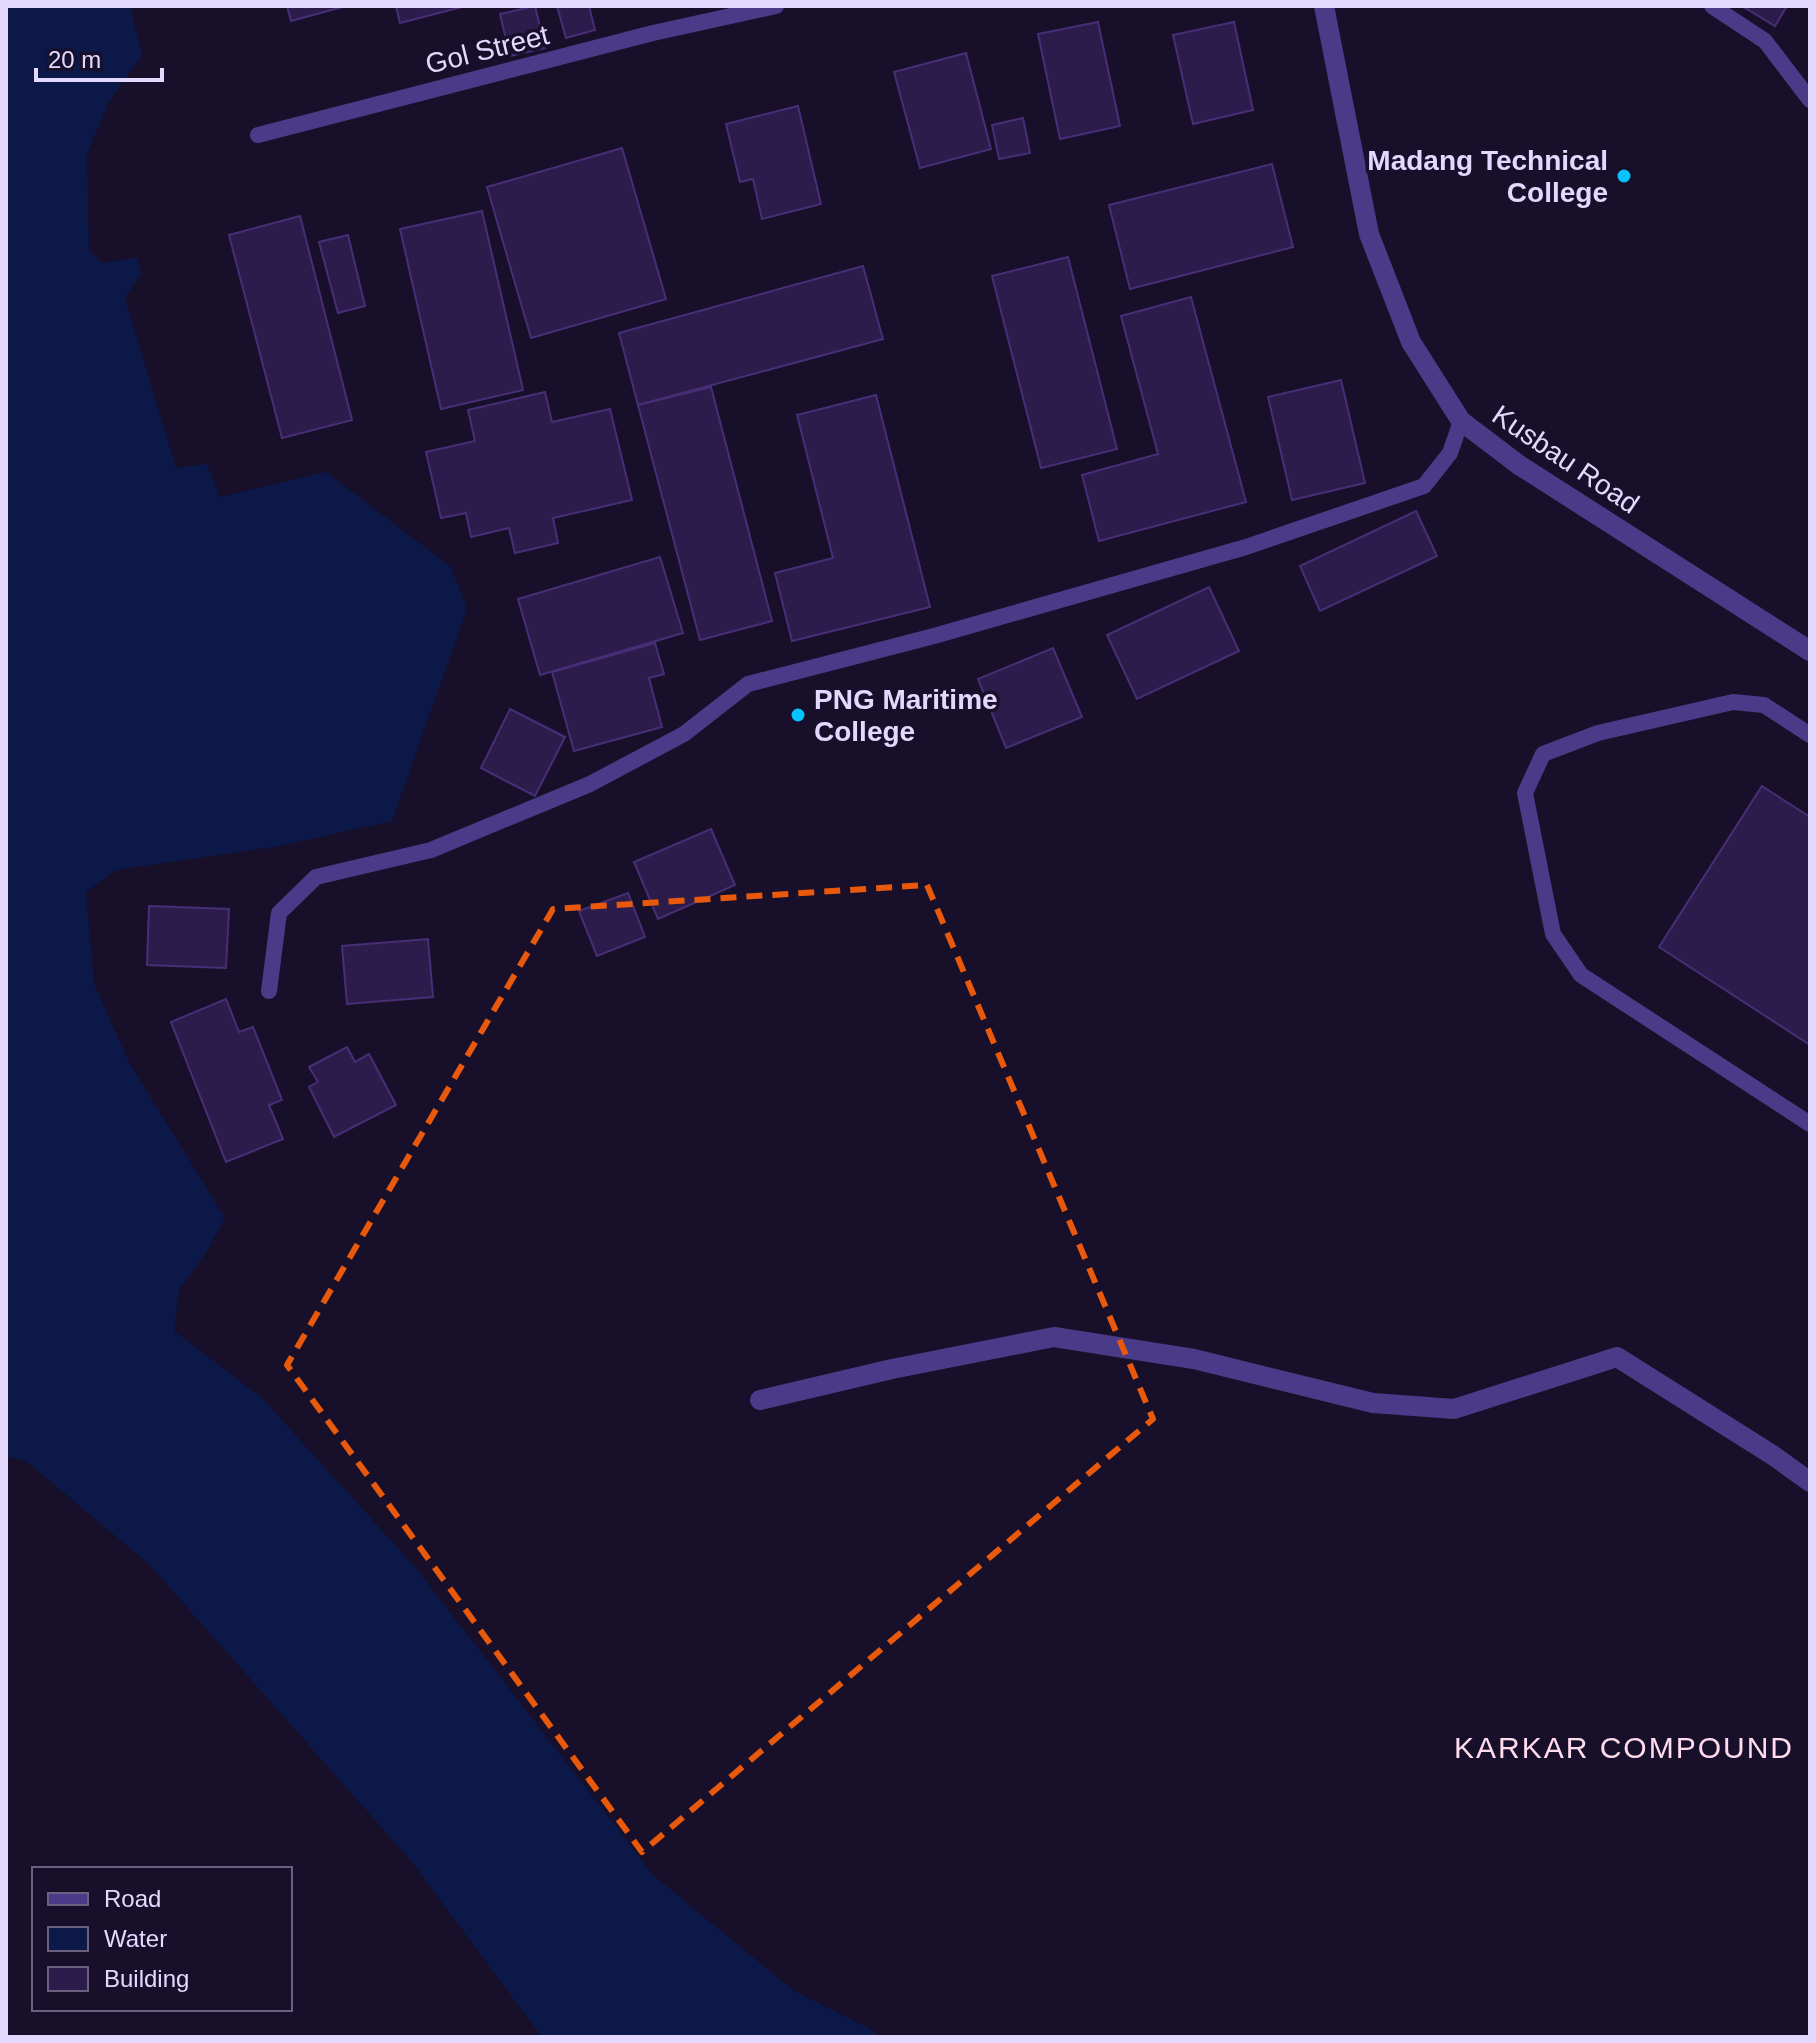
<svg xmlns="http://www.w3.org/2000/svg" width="1816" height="2043" font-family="Arial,sans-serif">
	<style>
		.water { fill: #0b1848 }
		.building { fill: #2c1c4b; stroke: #472e77; stroke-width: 2 }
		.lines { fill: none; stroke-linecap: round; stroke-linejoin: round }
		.lane { stroke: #493b88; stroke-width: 16 }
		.street { stroke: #493b88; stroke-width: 20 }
		.marked { fill: none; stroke: #e8590c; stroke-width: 6; stroke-dasharray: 16 10; stroke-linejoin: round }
		.poi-dot { fill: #05c3ff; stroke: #18102a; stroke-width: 3 }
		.labels { text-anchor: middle; stroke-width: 7; stroke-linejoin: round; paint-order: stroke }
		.street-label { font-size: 28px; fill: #e3d9ff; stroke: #18102a }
		.poi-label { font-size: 28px; font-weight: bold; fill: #e3d9ff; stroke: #18102a; text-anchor: end }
		.neighbourhood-label { font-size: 30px; letter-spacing: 2px; fill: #ffdbed; stroke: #18102a }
	</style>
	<rect width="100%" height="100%" fill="#18102a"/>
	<!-- water -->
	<path class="water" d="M6,6h124l12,49 -33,47 -22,52 2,97 12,12 36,-5 4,15 -16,25 51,170 31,-4 13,33 106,-25 125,95 16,42 -75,212 -113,25 -163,24 -30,22 8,92 36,80 95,154 -20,36 -26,36 -5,41 87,66 154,170 239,309 140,115 80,40 5,6h-337l-130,-175 -263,-298 -123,-103 -20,-5z"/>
	<!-- building -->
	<g class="building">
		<path d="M287,6h59l-55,15z"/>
		<path d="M396,6h70l-66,17z"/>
		<path d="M535,6l10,42 -35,8 -10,-42z"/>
		<path d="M557,6h32l6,24 -29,8z"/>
		<path d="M1742,6h45l-12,20z"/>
		<path d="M1098,22l22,104 -60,13 -22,-105z"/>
		<path d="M1234,22l19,88 -60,14 -20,-89z"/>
		<path d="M966,53l25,96 -71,19 -26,-96z"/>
		<path d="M798,106l23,98 -59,15 -9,-40 -13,3 -14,-58z"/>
		<path d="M1023,118l7,35 -31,6 -7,-34z"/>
		<path d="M622,148l44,151 -135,39 -44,-151z"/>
		<path d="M1272,164l21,83 -163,42 -21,-84z"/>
		<path d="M482,211l41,179 -82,19 -41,-180z"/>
		<path d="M300,216l52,204 -70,18 -53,-203z"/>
		<path d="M348,235l17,71 -27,7 -19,-71z"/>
		<path d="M1068,257l49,192 -76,19 -49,-192z"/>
		<path d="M863,266l20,73 -245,66 -19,-72z"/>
		<path d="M1191,297l55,205 -147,39 -17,-66 76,-21 -37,-138z"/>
		<path d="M1341,380l24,103 -73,17 -24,-103z"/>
		<path d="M711,387l61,234 -72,19 -62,-235z"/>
		<path d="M545,392l7,30 58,-13 22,91 -79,18 5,25 -43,10 -6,-25 -38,9 -5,-24 -25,5 -15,-66 49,-11 -7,-31z"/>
		<path d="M876,395l54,212 -138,34 -17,-68 58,-15 -36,-143z"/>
		<path d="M1416,511l21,45 -117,55 -20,-45z"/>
		<path d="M660,557l23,76 -143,42 -22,-76z"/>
		<path d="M1209,587l30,64 -102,48 -30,-64z"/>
		<path d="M655,643l9,31 -15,4 13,49 -88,24 -22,-79z"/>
		<path d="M1053,648l29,69 -76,31 -28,-69z"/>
		<path d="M510,709l55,28 -30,59 -54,-28z"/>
		<path d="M1762,786l48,31v228l-151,-98z"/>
		<path d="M711,829l24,56 -77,34 -24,-57z"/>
		<path d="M628,893l17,44 -48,19 -18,-45z"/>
		<path d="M149,906l80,3 -3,59 -79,-3z"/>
		<path d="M428,939l5,58 -86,7 -5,-58z"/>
		<path d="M226,999l13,33 14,-5 29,73 -13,5 14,34 -57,23 -55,-140z"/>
		<path d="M347,1047l8,15 14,-8 27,51 -62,32 -25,-50 9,-5 -9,-15z"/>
	</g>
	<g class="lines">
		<!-- lane -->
		<g class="lane">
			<path d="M1712,6l53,35 45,59"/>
			<path d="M258,135l395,-102 123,-27"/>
			<path d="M1810,735l-46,-30 -31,-3 -135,31 -55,21 -18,39 28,141 28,41 229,149"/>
			<path d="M269,991l10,-78 37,-36 115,-27 159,-66 94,-50 64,-50 186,-48 312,-89 178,-61 26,-33 11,-32"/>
		</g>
		<!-- street -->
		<g class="street">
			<path d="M1324,6l45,228 42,108 50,79 58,44 291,186"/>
			<path d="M760,1400l132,-31 162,-32 140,22 179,44 81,6 163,-52 157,99 36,26"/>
		</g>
	</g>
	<!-- marked area -->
	<path class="marked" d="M927,885l226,534 -511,433 -355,-487 266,-456z"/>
	<!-- markers -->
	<g class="poi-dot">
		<circle cx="1624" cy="176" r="8"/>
		<circle cx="798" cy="715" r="8"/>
	</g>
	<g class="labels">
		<!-- street labels -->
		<g class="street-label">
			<text transform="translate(487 49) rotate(-14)" y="10">Gol Street</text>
			<text transform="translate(1566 459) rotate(34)" y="10">Kusbau Road</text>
		</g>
		<!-- poi labels -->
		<g class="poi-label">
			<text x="1608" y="170">Madang Technical<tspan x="1608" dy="32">College</tspan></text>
			<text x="814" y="709" text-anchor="start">PNG Maritime<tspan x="814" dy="32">College</tspan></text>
		</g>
		<!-- neighbourhood labels -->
		<g class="neighbourhood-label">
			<text x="1624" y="1758">KARKAR COMPOUND</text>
		</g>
	</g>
	<!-- border -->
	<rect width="1816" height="2043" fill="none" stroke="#e3d9ff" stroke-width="16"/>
	<!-- legend -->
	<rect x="32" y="1867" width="260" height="144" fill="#18102a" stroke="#69607f" stroke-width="2"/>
	<rect x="48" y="1893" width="40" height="12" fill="#493b88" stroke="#69607f" stroke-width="2"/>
	<text x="104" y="1907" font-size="24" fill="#e3d9ff">Road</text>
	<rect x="48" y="1927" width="40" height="24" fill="#0b1848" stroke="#69607f" stroke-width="2"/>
	<text x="104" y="1947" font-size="24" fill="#e3d9ff">Water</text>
	<rect x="48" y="1967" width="40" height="24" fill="#2c1c4b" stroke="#69607f" stroke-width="2"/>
	<text x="104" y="1987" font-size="24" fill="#e3d9ff">Building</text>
	<!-- scale -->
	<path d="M36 68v12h126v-12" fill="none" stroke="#e3d9ff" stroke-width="4"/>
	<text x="48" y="68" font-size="24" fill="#e3d9ff" stroke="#18102a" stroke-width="6" paint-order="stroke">20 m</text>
</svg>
